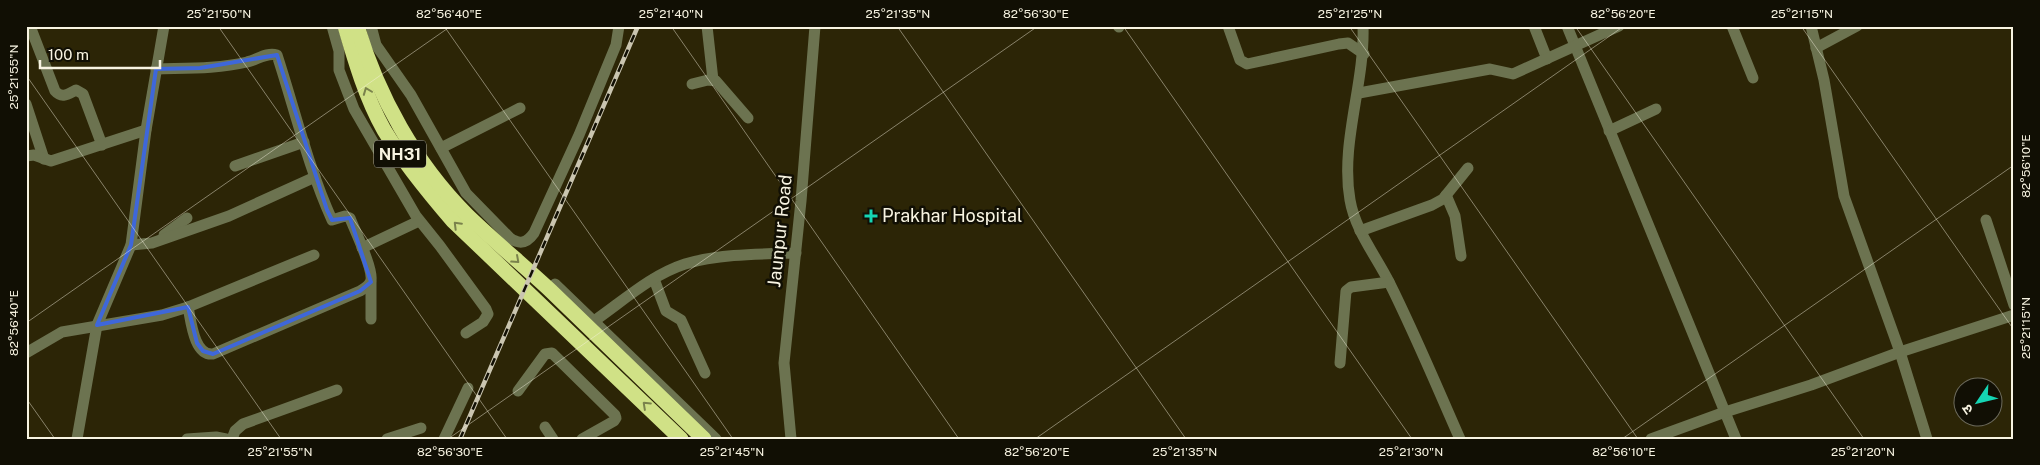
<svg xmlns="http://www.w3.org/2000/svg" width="2040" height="465" font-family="'Public Sans','Noto Sans Devanagari',sans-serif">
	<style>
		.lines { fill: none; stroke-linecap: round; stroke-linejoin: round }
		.minor { stroke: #6c7350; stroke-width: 11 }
		.highway { stroke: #d0e186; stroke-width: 15 }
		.rail-casing { stroke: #cac5b0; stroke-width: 4.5 }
		.rail { stroke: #110f04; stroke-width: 2.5; stroke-dasharray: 8; stroke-linecap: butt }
		.oneway { stroke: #7a824c }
		.marked { fill: none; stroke: #3e67da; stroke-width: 4; stroke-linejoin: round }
		.ticks { fill: none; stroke: #f8f4e2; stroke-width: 1; stroke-opacity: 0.45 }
		.poi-dot { fill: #15d5b3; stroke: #110f04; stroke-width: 2 }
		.labels { text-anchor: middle; stroke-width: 5; stroke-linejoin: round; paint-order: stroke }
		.shield { fill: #110f04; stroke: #b3af9f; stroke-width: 1 }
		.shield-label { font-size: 16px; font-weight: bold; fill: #f8f4e2 }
		.poi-label { font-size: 18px; fill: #f8f4e2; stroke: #110f04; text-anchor: start }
		.street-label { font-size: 18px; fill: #f8f4e2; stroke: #110f04 }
		.neatline { fill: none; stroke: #f8f4e2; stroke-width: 2 }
		.ticks-label { font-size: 12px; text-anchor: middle; fill: #f8f4e2 }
	</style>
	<rect width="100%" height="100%" fill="#2c2506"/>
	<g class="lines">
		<!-- minor -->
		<g class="minor">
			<path d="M30,26l25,65c7,8 13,3 21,-1l7,4 19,51"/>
			<path d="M332,26l7,25v19l15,39 62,107 24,30 46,63 2,5 -5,8 -17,11"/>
			<path d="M371,26l5,19 35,50 55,98 44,45c10,7 17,5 24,-5l45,-98 37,-90 3,-19"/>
			<path d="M707,26l6,54"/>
			<path d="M1118,26l1,1"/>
			<path d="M1228,26l12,34 7,4 92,-20 9,-1 16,11"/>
			<path d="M1363,26c2,58 -23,117 -13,174 5,30 26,56 39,82 26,52 48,105 71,157"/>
			<path d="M1534,26l13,33"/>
			<path d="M1567,26l169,413"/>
			<path d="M1732,26l21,52"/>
			<path d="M1811,26l13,54 20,116 56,156 27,87"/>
			<path d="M1816,48l41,-22"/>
			<path d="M156,69c30,-1 61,0 91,-7 10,-2 19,-10 30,-7 18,55 31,112 55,165l13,-4 5,2c5,13 23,50 21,62 -1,6 -6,8 -11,11l-147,63c-19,2 -22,-33 -25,-47"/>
			<path d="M692,84l16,-4 8,1 32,37"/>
			<path d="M1359,93l131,-24 23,5 106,-48"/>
			<path d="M26,104l18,55"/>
			<path d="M1609,131l47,-22"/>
			<path d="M441,148l79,-40"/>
			<path d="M26,156l8,-1 17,6 95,-31"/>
			<path d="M235,166l69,-24"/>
			<path d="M1446,195l9,21 6,40"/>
			<path d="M1986,220l28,85"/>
			<path d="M1360,231l72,-26 11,-6 25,-31"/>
			<path d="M164,235l23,-17"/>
			<path d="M131,245l21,-2 77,-27 86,-39"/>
			<path d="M362,248l57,-27"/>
			<path d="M654,279l12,32 15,9 24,53"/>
			<path d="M371,282v37"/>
			<path d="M555,284l161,155"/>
			<path d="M594,321c29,-20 57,-46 91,-57 33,-10 76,-10 111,-11"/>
			<path d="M26,353l36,-21 100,-17 26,-8 126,-52"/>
			<path d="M1340,363l6,-72 5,-4 38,-5"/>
			<path d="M518,391l27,-37 7,-1 63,62 1,3 -2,3 -32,18"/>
			<path d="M545,427l8,12"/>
			<path d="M77,439l20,-114 34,-80 15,-115 18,-104"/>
			<path d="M187,439l29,-2 10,2"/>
			<path d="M232,439l3,-8 8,-7 94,-34"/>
			<path d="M387,439l34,-11"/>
			<path d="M444,439l24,-51"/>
			<path d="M791,439l-7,-76 17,-162 14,-175"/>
			<path d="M1651,439l74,-27 86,-27 89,-33 114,-37"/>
		</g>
		<!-- highway -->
		<g class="highway">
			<path d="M345,26c10,35 21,72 39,104 20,33 44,62 69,91l228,218"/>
			<path d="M357,26c21,70 58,137 110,189 27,26 56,50 84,76 51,49 102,98 153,148"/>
		</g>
		<!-- rail casing -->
		<g class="rail-casing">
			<path id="rail" d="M460,439l178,-413"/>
		</g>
		<!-- rail -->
		<use href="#rail" class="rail"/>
	</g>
	<!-- one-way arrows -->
	<defs><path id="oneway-chevron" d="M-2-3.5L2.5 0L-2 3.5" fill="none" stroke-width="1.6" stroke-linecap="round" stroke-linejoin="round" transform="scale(1.25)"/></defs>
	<g class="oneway">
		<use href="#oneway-chevron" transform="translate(367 91) rotate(-111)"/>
		<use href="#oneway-chevron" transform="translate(457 225) rotate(-135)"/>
		<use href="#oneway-chevron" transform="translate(516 260) rotate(42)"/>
		<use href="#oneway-chevron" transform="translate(646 405) rotate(-137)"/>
	</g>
	<!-- marked area -->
	<path class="marked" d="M277,55l50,155 5,10 18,-2 21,64 -11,9 -147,63 -10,-3 -6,-8 -9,-36 -91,18 34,-80 25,-176 44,-1z"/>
	<!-- ticks -->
	<path class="ticks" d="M218,26l289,413M444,26l289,413M671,26l288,413M897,26l289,413M1123,26l289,413M1349,26l289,413M1575,26l289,413M1801,26l213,304M26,75l255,364M26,323l425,-297M26,398l29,41M448,439l590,-413M1035,439l589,-413M1622,439l392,-274"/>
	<!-- markers -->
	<path class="poi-dot" d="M868.5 208.5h5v5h5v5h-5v5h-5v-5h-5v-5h5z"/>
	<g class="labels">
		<!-- shield labels -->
		<rect class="shield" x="374" y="140.5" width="52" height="27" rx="4"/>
		<g class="shield-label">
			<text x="400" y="160">NH31</text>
		</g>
		<!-- poi labels -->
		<g class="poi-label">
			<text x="882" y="222">Prakhar Hospital</text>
		</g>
		<!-- street labels -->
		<g class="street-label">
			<text transform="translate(780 231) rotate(-84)" y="6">Jaunpur Road</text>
		</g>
	</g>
	<!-- border -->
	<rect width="2040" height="465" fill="none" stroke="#110f04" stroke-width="55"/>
	<!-- north arrow -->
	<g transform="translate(1978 402) rotate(235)"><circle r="24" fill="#110f04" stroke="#6d6b5d"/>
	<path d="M0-4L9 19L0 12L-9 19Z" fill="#15d5b3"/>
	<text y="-8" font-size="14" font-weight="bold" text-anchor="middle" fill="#f8f4e2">उ</text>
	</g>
	<!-- scale -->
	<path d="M40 60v8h120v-8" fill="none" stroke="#f8f4e2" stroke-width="2.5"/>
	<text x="48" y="60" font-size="15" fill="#f8f4e2" stroke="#110f04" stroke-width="4" paint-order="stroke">100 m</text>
	<rect x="28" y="28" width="1984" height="410" class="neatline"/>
	<g class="ticks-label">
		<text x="219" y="18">25°21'50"N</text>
		<text x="449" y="18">82°56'40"E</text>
		<text x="671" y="18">25°21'40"N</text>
		<text x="898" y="18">25°21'35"N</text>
		<text x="1036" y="18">82°56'30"E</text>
		<text x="1350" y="18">25°21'25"N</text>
		<text x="1623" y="18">82°56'20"E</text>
		<text x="1802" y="18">25°21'15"N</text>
		<text transform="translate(14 77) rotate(-90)" y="4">25°21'55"N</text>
		<text transform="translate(2026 166) rotate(-90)" y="4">82°56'10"E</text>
		<text transform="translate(14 323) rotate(-90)" y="4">82°56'40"E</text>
		<text transform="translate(2026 328) rotate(-90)" y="4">25°21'15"N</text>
		<text x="280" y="456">25°21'55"N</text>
		<text x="450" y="456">82°56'30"E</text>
		<text x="732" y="456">25°21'45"N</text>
		<text x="1037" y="456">82°56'20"E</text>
		<text x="1185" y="456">25°21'35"N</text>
		<text x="1411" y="456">25°21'30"N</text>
		<text x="1624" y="456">82°56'10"E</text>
		<text x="1863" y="456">25°21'20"N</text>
	</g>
</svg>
